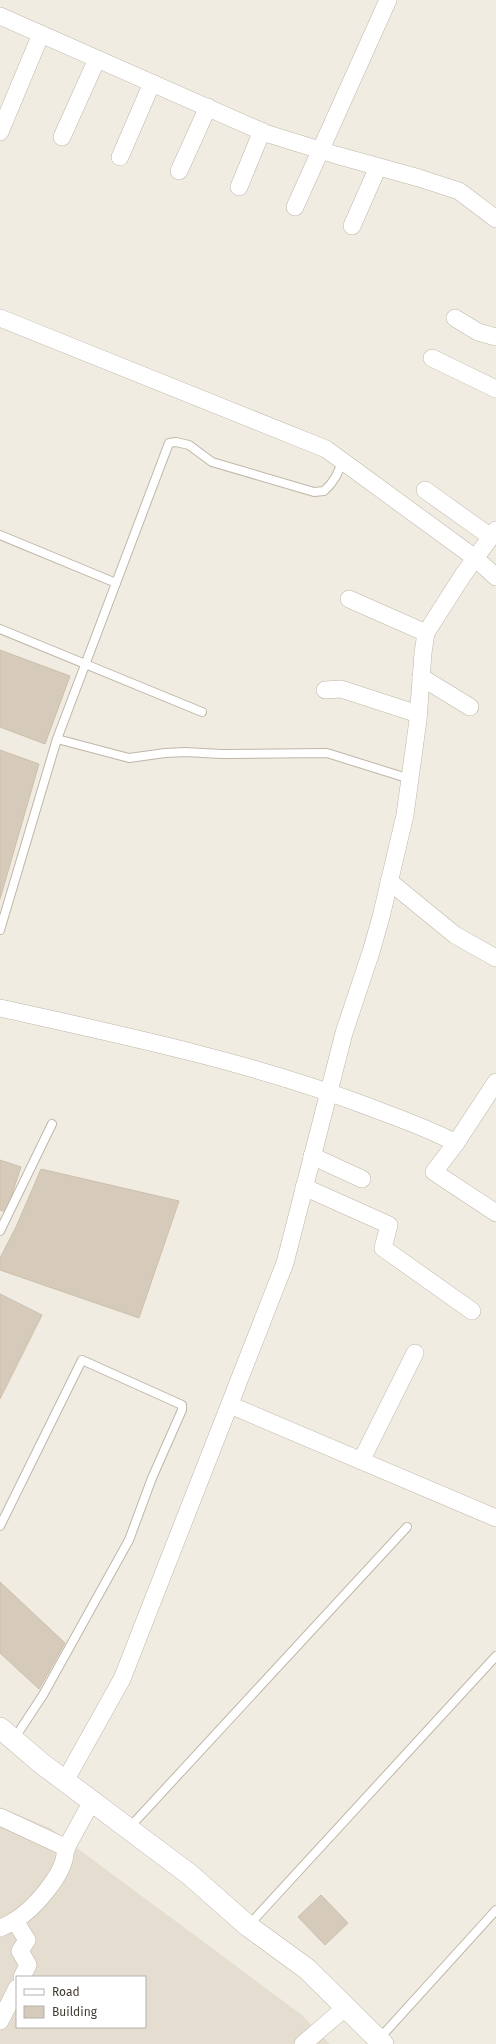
<svg xmlns="http://www.w3.org/2000/svg" width="496" height="2044" font-family="'Fira Sans',sans-serif">
	<style>
		.residential { fill: #e5ded0; fill-rule: evenodd }
		.building { fill: #d6cabb; stroke: #cdbfab }
		.lines { fill: none; stroke-linecap: round; stroke-linejoin: round }
		.service-casing { stroke: #bfb6a8; stroke-width: 10 }
		.minor-casing { stroke: #bfb6a8; stroke-width: 18 }
		.tertiary-casing { stroke: #bfb6a8; stroke-width: 22 }
		.service { stroke: #fff; stroke-width: 8 }
		.minor { stroke: #fff; stroke-width: 17 }
		.tertiary { stroke: #fff; stroke-width: 21 }
	</style>
	<rect width="100%" height="100%" fill="#f1ece2"/>
	<!-- residential -->
	<path class="residential" d="M0,1807l50,21 252,187 28,29h-330zM17,1977h128v50h-128z"/>
	<!-- building -->
	<g class="building">
		<path d="M0,650l70,26 -25,68 -45,-17z"/>
		<path d="M0,750l39,14 -39,135z"/>
		<path d="M0,1160l21,7 -15,45 -6,-2z"/>
		<path d="M41,1169l138,32 -40,117 -139,-48v-12l16,-31z"/>
		<path d="M0,1294l42,21 -42,84z"/>
		<path d="M0,1582l65,61 -26,46 -39,-36z"/>
		<path d="M321,1895l27,28 -23,22 -27,-28z"/>
	</g>
	<g class="lines">
		<!-- service casing -->
		<g class="service-casing">
			<g id="service">
				<path d="M0,535l116,48"/>
				<path d="M0,629l202,83"/>
				<path d="M57,739l72,19 36,-5 20,-1 37,2 105,-1 83,26"/>
				<path d="M0,930l57,-191 112,-296 7,-1 13,3 23,17 102,30 10,-1c10,-9 14,-17 18,-30"/>
				<path d="M0,1231l52,-107"/>
				<path d="M0,1526l82,-166 100,45v5l-30,68 -23,62 -86,155 -29,44"/>
				<path d="M129,1828l278,-301"/>
				<path d="M248,1926l248,-270"/>
				<path d="M379,2039l117,-129"/>
			</g>
		</g>
		<!-- minor casing -->
		<g class="minor-casing">
			<g id="minor">
				<path d="M0,16l265,117 71,22 83,23 40,13 37,28"/>
				<path d="M0,132l41,-98"/>
				<path d="M62,137l35,-78"/>
				<path d="M120,157l32,-74"/>
				<path d="M179,171l29,-64"/>
				<path d="M239,187l23,-56"/>
				<path d="M295,207l93,-207"/>
				<path d="M352,226l26,-59"/>
				<path d="M0,318l326,131 149,109 21,19"/>
				<path d="M455,318l23,14 18,5"/>
				<path d="M432,358l64,31"/>
				<path d="M425,490l66,47"/>
				<path d="M349,599l77,34"/>
				<path d="M421,677l49,30"/>
				<path d="M325,690l16,-1 77,25"/>
				<path d="M389,881l66,54 41,23"/>
				<path d="M0,1008c122,27 246,53 364,97 31,12 62,22 92,38"/>
				<path d="M496,1082l-40,61 -22,29 62,41"/>
				<path d="M312,1156l50,23"/>
				<path d="M304,1187l85,38 -6,23 89,63"/>
				<path d="M230,1405l266,113"/>
				<path d="M361,1461l54,-108"/>
				<path d="M65,1781l57,-102 163,-416 59,-230 27,-81 10,-35 24,-102 13,-95 5,-67 3,-20 37,-58 33,-45"/>
				<path d="M0,1817l67,31"/>
				<path d="M15,1921l12,19 -7,11 8,14 -6,12"/>
				<path d="M0,1928c5,-2 10,-4 14,-7 19,-11 53,-49 51,-71l27,-49"/>
				<path d="M0,2021l17,-33"/>
				<path d="M303,2044l43,-37"/>
			</g>
		</g>
		<!-- tertiary casing -->
		<g class="tertiary-casing">
			<path id="tertiary" d="M0,1728l41,35 148,111 59,52 59,43 76,75"/>
		</g>
		<!-- service -->
		<use href="#service" class="service"/>
		<!-- minor -->
		<use href="#minor" class="minor"/>
		<!-- tertiary -->
		<use href="#tertiary" class="tertiary"/>
	</g>
	<!-- legend -->
	<rect x="16" y="1976" width="130" height="52" fill="#ffffff" stroke="#b4b1ad"/>
	<rect x="24" y="1989" width="20" height="6" fill="#ffffff" stroke="#b4b1ad"/>
	<text x="52" y="1996" font-size="12" fill="#433c33">Road</text>
	<rect x="24" y="2006" width="20" height="12" fill="#d6cabb" stroke="#b4b1ad"/>
	<text x="52" y="2016" font-size="12" fill="#433c33">Building</text>
</svg>
